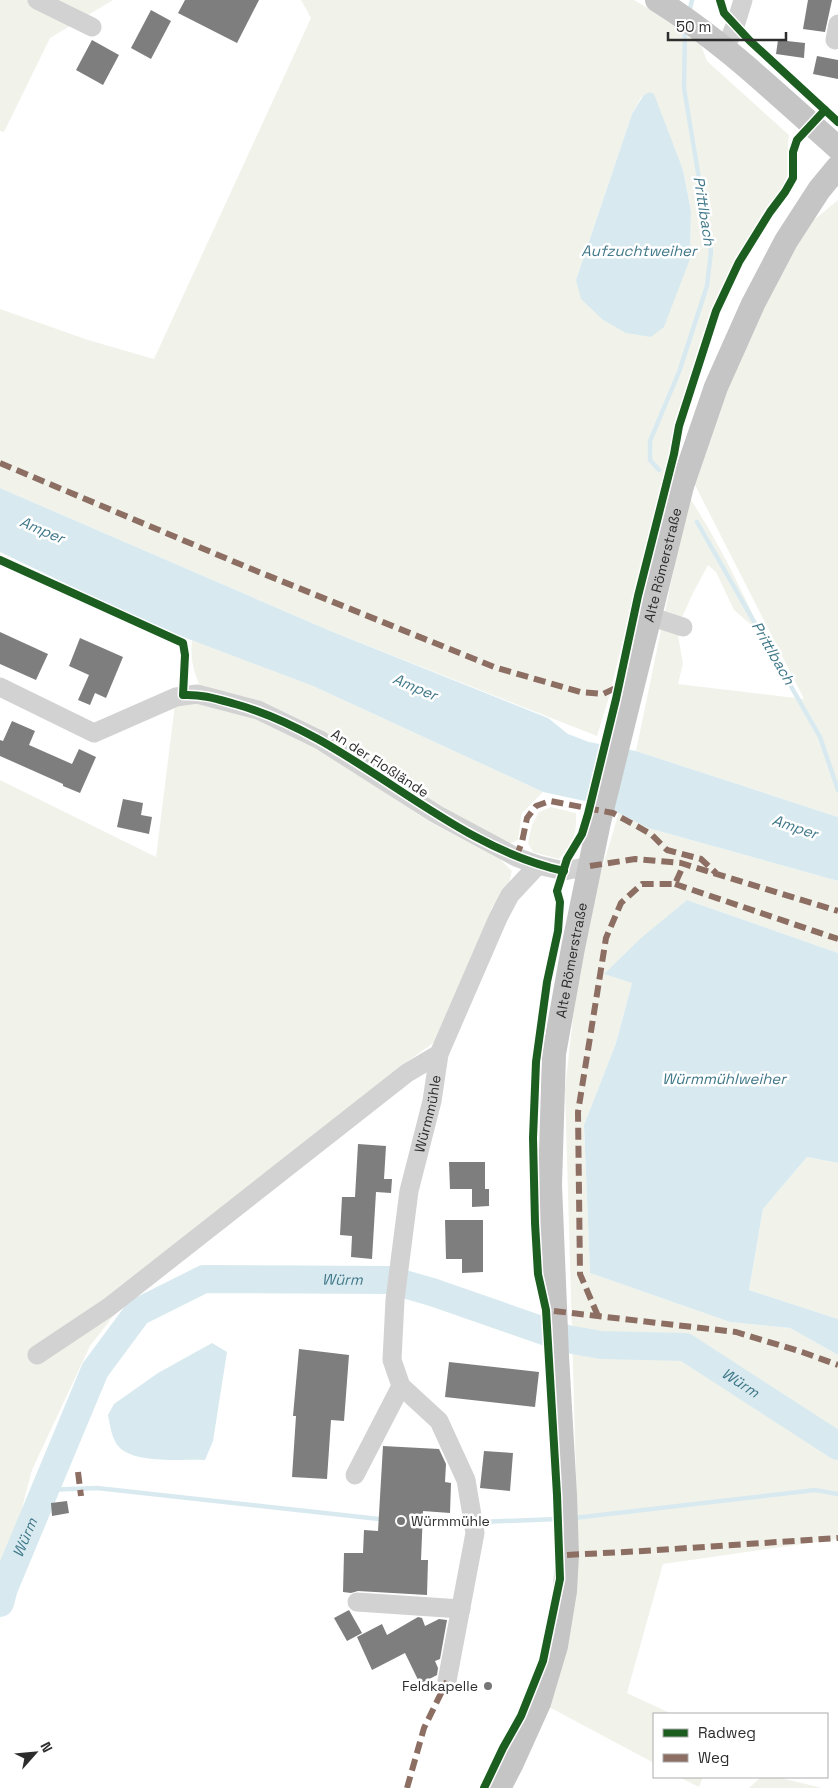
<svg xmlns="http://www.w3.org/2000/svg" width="838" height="1788" font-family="'Space Grotesk',sans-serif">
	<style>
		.green { fill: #f1f3eb; fill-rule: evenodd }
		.water { fill: #d8eaf0 }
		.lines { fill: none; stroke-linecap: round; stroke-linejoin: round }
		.stream { stroke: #d8eaf0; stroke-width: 4.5 }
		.river { stroke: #d8eaf0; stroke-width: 28 }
		.building { fill: #7e7e7e }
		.minor { stroke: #d2d2d2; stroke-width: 19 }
		.major { stroke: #c5c5c5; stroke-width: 24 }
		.quiet { stroke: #8d6e63; stroke-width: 6; stroke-dasharray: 12 6; stroke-linecap: butt }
		.cycleway-casing { stroke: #fff; stroke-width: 11 }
		.cycleway { stroke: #1b5e20; stroke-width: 8 }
		.poi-dot { fill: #767676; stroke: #fff; stroke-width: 2 }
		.labels { text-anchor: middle; stroke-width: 5; stroke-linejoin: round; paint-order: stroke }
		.street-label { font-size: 14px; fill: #2d2d2d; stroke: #fff }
		.poi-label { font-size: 14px; fill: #2d2d2d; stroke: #fff; text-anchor: start }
		.water-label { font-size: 15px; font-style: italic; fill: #407889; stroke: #fff }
	</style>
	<rect width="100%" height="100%" fill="#fff"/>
	<!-- green -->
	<g class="green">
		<path d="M0,0h113l-63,38 -46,94 -4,-1z"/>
		<path d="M301,0h333l27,16 40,29 6,16 82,74 -1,10 3,33 -54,83 -23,48 -39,115 -4,29 -12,41 -50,203 -12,39 -269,-106 -328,-142v-179l88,31 66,19 157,-341zM642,96l41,74 8,41 -1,48 -114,21 56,-166z"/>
		<path d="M838,200v617l-202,-66 26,-126 15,4 6,35 -5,20 126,15 -110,-216 31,-93 49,-107 35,-59z"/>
		<path d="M689,497c29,44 51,90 73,137l-28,-24 -18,-38 -8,-7 -15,28 -13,29 -16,-6z"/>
		<path d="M192,640l121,46 230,106 -21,21 -4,27 -9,4 -309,-158c-7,-15 -10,-29 -8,-46z"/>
		<path d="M197,703l59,14 60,30 114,75 69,36 13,13 -4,17 -16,19 -49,129 -35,25 -250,197 -68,88 -58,124 -32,122v-812l156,77 19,-153z"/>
		<path d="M551,807l25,6c1,22 -3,29 -17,46l-26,-7 -5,-9 4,-18 7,-13z"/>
		<path d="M619,812l29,16 190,53v72l-151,-53 -82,74 27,9 -16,60 -32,82 6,148 140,49 60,6 48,27v184l-175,25 -36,129 45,21h-18v49l-105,-56 29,-163 -13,-455 9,-80 16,-100z"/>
		<path d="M807,1157l31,6v156l-89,-29 14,-81z"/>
		<path d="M679,1777h24l-4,10z"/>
		<path d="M761,1777h16l45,11h-73z"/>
	</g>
	<!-- water -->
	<g class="water">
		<path d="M649,92l5,2 29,76 8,41 -1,48 -26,68 -13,10 -25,-4 -23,-13 -22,-21 -5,-19 56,-166 11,-18z"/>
		<path d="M0,488l328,142 220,88 20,16 21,8 47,9 202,66v64l-190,-53 -45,-23 -60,-13 -230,-106 -159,-60 -154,-74z"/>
		<path d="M687,900l151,53v210l-31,-6 -44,52 -14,81 89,29v36l-48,-27 -60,-6 -140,-49 -6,-148 32,-82 16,-60 -28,-9 37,-36z"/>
		<path d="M212,1343l15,9 -14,89 -8,19c-22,-1 -68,4 -85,-12 -8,-7 -10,-23 -12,-33l6,-11 44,-31z"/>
	</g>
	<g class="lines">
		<!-- stream -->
		<g class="stream">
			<path d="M689,13l3,-13"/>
			<path d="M659,470l-9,-10v-19l29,-69 28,-86 4,-35 -27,-163 1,-60"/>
			<path d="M697,522l123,215 18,53"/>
			<path d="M45,1490l52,-2 282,31"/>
			<path d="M574,1518l241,-28 23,4"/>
			<path d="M479,1522l79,-3"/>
			<path d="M422,1524l47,-2"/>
		</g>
		<!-- river -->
		<path class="river" id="s1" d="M0,1603l4,-15 91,-218 43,-58 66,-33 186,1 42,12 135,47 34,6 84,2 153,99"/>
	</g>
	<!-- building -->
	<g class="building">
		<path d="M185,0h74l-22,43 -59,-30z"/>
		<path d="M808,0h24l-7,32 -22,-3z"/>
		<path d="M151,10l20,11 -20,38 -20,-11z"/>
		<path d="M92,40l27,15 -16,30 -27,-15z"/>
		<path d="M778,40l27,3 -1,15 -28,-4z"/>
		<path d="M817,56l21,4v19l-25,-5z"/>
		<path d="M0,632l48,22 -12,26 -36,-16z"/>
		<path d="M80,638l43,19 -17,41 -11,-5 -5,12 -12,-5 11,-25 -20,-9z"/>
		<path d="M12,721l23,10 -6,14 43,19 7,-15 17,8 -16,36 -17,-7v-2l-63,-28v-16l3,1z"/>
		<path d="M123,799l20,4 -2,12 11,2 -3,17 -32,-7z"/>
		<path d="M358,1144l28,2 -2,33h8l-1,14 -15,-1 -4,67 -21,-2 1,-21 -12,-1 2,-38h13z"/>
		<path d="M449,1162h36v27h4v17l-17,1v-18h-22z"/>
		<path d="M445,1220h38v52l-21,1v-14h-16z"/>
		<path d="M299,1349l50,6 -5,66 -13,-1 -4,59 -35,-2 4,-61h-3z"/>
		<path d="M449,1362l90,10 -4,35 -90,-10z"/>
		<path d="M383,1446l56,3 7,15 -1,18 6,1 -1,30 -27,-2 -2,49h7l-1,35 -69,-4 -7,2 -8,-1 1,-39h19l1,-23 14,1z"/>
		<path d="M484,1451l29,2 -3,38 -30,-3z"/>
		<path d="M67,1501l2,12 -17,3 -1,-13z"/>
		<path d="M349,1610l13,23 -15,8 -13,-23z"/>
		<path d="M418,1617l4,1 3,8 14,-7 8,1 -7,39 -5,2 3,7 -1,7 -17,9 -15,-31 -33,17 -15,-33 25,-13 5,11z"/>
	</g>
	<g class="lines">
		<!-- minor -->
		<g class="minor">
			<path d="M37,0l55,27"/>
			<path d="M835,40l3,-16"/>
			<path d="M725,49l10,-23 8,-26"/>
			<path d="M649,616l34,11"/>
			<path d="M0,687l94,46 82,-36 21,-3 61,16 62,30 116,74 80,43 22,8 26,6 26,-5"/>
			<path d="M37,1355l72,-48 298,-234 32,-19"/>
			<path d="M355,1475l46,-89"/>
			<path d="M357,1602l104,7"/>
			<path id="s2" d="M447,1681l28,-148 -9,-53 -27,-59 -38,-35 -9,-26 3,-60 14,-109 23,-90 7,-47 59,-136 12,-23 28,-30"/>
		</g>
		<!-- major -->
		<g class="major">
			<path d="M657,0c66,41 123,97 181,148"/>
			<path id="s3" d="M499,1788l12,-23 28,-62 17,-57 9,-55 2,-36 -2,-60 -8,-139 -7,-171 4,-131 19,-106 26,-126 83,-336 34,-99 37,-83 33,-63 33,-51 19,-23"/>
		</g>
		<!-- quiet -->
		<g class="quiet">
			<path d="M0,463l249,105 245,99 86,25 23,2 15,-7"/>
			<path d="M516,857l6,-15 5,-24 9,-12 14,-5 63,12 38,21 16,16 34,9 15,14"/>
			<path d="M590,866l45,-7 46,4 157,48"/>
			<path d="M675,884l163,55"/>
			<path d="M554,1311l182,21 66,20 36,13"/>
			<path d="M598,1316l-18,-42 -2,-162 28,-174 15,-35 21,-19h33l9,-20"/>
			<path d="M78,1472l3,24"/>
			<path d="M567,1555l76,-4 195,-13"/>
			<path d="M407,1788l17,-60 23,-47"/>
		</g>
		<!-- cycleway casing -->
		<g class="cycleway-casing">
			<g id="cycleway">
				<path d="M720,0l4,13 26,28 88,81"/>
				<path d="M0,560l183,83 2,12 -2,40c19,-1 34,4 52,9 120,33 207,140 329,167"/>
				<path d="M484,1788l19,-40 18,-32 22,-55 17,-82 -3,-84 -11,-185 -8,-36 -3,-51 -2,-85 3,-76 11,-80 11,-51 2,-29 -3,-11 10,-32 15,-25 6,-20 28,-115 22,-103 36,-142 5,-28 37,-115 23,-49 31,-50 15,-20 8,-14v-26l4,-12 28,-30"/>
			</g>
		</g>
		<!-- cycleway -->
		<use href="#cycleway" class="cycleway"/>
	</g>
	<!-- markers -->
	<g class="poi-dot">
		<circle cx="401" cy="1521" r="5"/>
		<circle cx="488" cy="1686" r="5"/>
	</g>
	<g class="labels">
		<!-- street labels -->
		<g class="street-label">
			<text dy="5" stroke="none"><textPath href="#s3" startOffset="1248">Alte Römerstraße</textPath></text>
			<text transform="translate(380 763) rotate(33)" y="5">An der Floßlände</text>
			<text dy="5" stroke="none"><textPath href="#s3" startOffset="842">Alte Römerstraße</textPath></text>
			<text dy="5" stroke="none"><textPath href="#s2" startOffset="598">Würmmühle</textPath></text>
		</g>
		<!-- poi labels -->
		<g class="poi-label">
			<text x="411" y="1526">Würmmühle</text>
			<text x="478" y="1691" text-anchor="end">Feldkapelle</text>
		</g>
		<!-- water labels -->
		<g class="water-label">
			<text transform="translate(704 211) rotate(81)" y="5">Prittlbach</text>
			<text x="639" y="256">Aufzuchtweiher</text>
			<text transform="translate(42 530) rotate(23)" y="5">Amper</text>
			<text transform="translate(773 653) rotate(60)" y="5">Prittlbach</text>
			<text transform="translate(415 687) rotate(23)" y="5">Amper</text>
			<text transform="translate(795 827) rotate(19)" y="5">Amper</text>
			<text x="724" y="1084">Würmmühlweiher</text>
			<text dy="5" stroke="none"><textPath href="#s1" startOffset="536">Würm</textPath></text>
			<text dy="5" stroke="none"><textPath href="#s1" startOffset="955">Würm</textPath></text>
			<text dy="5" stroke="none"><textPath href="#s1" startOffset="70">Würm</textPath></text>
		</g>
	</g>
	<!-- legend -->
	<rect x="653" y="1713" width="175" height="65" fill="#ffffff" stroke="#ababab"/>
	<rect x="663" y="1729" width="25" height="8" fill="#1b5e20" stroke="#ababab"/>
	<text x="698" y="1738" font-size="15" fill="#2d2d2d">Radweg</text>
	<rect x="663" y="1754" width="25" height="8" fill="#8d6e63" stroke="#ababab"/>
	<text x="698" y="1763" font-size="15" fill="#2d2d2d">Weg</text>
	<!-- north arrow -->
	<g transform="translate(35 1753) rotate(63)" stroke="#ffffff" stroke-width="4" paint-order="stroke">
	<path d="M0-4L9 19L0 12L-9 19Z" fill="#2d2d2d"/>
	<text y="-8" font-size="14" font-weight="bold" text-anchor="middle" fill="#2d2d2d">N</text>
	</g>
	<!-- scale -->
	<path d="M668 32v8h118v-8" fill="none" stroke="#2d2d2d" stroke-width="2.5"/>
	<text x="676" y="32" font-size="15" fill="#2d2d2d" stroke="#ffffff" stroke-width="4" paint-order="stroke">50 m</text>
</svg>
